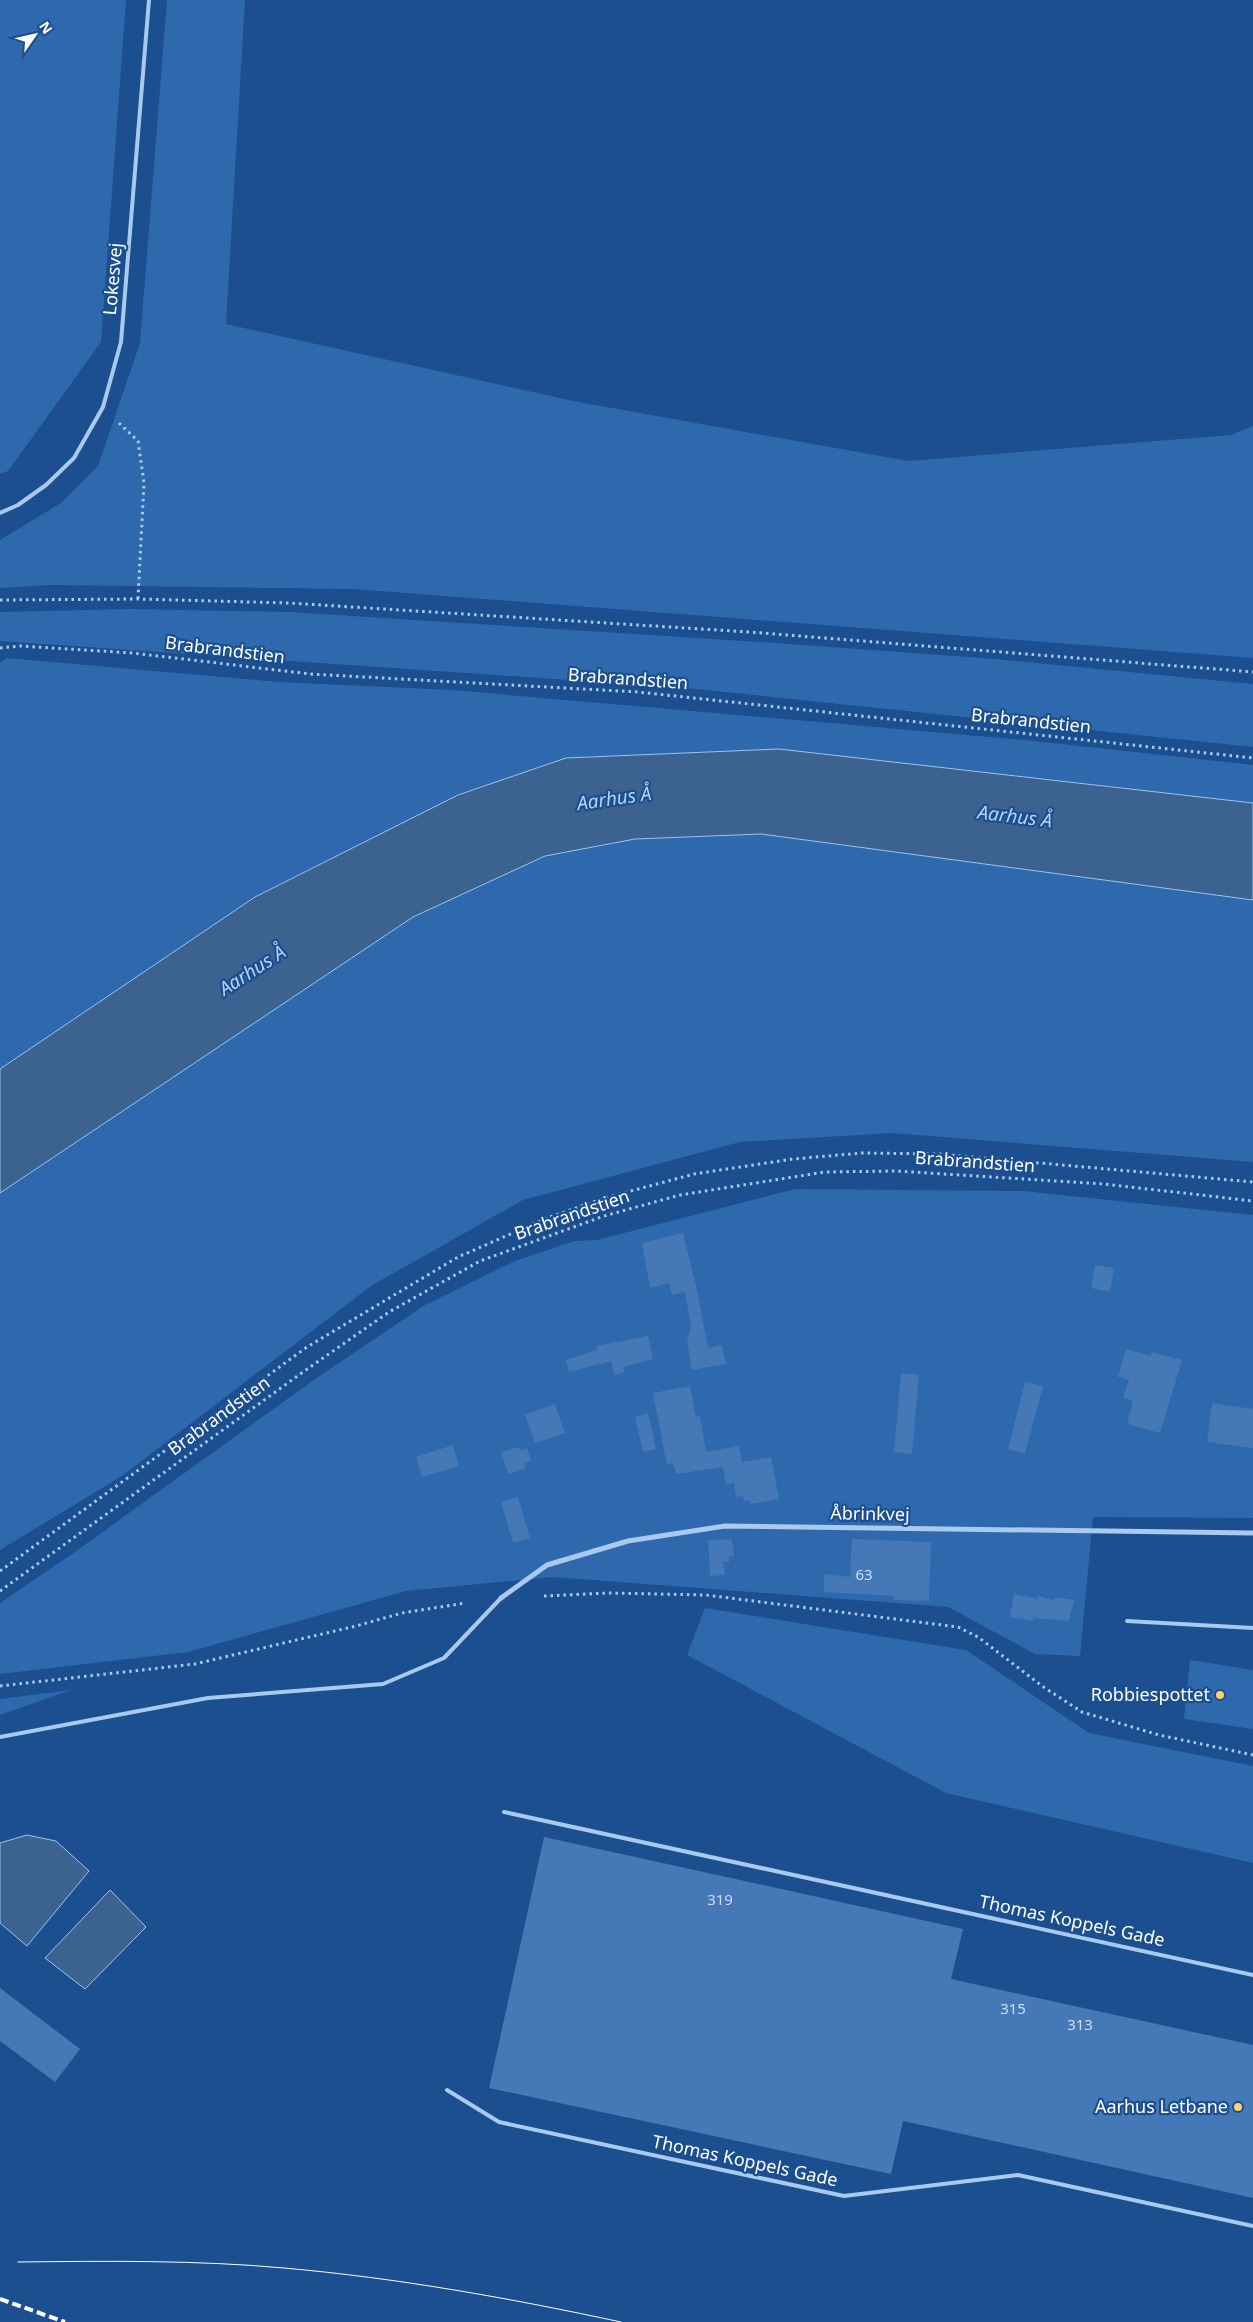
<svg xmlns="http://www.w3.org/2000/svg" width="1253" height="2322" font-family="'Noto Sans',sans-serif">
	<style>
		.green { fill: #2e69ad }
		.water { fill: #3c6290; stroke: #9cc4f0 }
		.building { fill: #4478b7 }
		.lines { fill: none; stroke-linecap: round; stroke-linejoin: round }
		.path { stroke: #a9c9ee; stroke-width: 3; stroke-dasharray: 2.5 4; stroke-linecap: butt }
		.lane { stroke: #a9c9ee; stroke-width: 4 }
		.street { stroke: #a9c9ee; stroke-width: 5 }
		.tram { stroke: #fff; stroke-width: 1 }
		.rail { stroke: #fff; stroke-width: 4; stroke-dasharray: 9 4; stroke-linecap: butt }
		.poi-dot { fill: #ffd166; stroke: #1b4f8f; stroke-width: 2 }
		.labels { text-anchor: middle; stroke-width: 4.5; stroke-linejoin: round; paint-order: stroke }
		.number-label { font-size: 15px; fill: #d0dded }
		.street-label { font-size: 18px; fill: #fff; stroke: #1b4f8f }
		.poi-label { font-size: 18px; fill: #fff; stroke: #1b4f8f; text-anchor: end }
		.water-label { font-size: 19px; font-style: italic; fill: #b5d3f5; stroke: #1b4f8f }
	</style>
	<rect width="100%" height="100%" fill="#1b4f8f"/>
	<!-- green -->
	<g class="green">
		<path d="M0,0h126l-25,342 -93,129 -8,3z"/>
		<path d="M167,0h78l-19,324 347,77 335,60 323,-26 22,-9v232l-899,-69 -302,-4 -52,3v-48l61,-37 37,-37 42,-123z"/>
		<path d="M130,609l159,3 487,31 220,16 257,25v63l-567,-59 -686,-47v-29z"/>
		<path d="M7,658l272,24 173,8 573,50 228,25v38l-474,-54 -213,9 -108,37 -203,102 -255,172v-406z"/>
		<path d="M761,834l492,66v262l-361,-29 -152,9 -217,58 -152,86 -249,190 -122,74v-357l413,-276 131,-61 91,-17z"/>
		<path d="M795,1189l228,2 230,24v303l-160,-1 -13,139 -45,-2 -87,-47 -395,-30 -147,14 -218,61 -188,22v-71l72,-49 243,-175 110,-74 90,-44 59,-20 23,-1z"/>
		<path d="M705,1608l261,42 123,83 164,33v97l-307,-70 -259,-138z"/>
		<path d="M1190,1660l63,10v59l-69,-10z"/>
		<path d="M71,1690l-71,25v-16z"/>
	</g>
	<!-- water -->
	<g class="water">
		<path d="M779,749l474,54v97l-492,-66 -126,5 -90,17 -132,61 -413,276v-124l255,-172 203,-102 108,-37z"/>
		<path d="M27,1835l29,6 33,30 -62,75 -27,-23v-80z"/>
		<path d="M110,1890l36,37 -61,62 -40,-31z"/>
	</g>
	<!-- building -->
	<g class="building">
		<path d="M683,1233l14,57 11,58 14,-3 4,19 -34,6 -5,-29 4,-14 -6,-35 -13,3 -3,-12 -19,5 -8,-45z"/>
		<path d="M1095,1265l19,3 -4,24 -19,-4z"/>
		<path d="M648,1336l5,23 -30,8 2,5 -10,3 -4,-14 -42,11 -3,-12 31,-10 -1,-4z"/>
		<path d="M1126,1349l25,7 1,-4 30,8 -22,73 -33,-9 6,-23 -10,-3 6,-18 -11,-3z"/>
		<path d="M901,1373l18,2 -7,79 -18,-2z"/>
		<path d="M1025,1382l18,4 -18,68 -17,-5z"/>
		<path d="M690,1386l6,31 4,-1 6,36 33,-6 3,16 29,-5 8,42 -28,5 -1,-4 -6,1 -1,-5 -7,1 -2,-14 -8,1 -3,-17 -47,7 -3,-11 -6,2 -14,-72z"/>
		<path d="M1212,1403l41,6v39l-46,-6z"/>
		<path d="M555,1404l10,29 -30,10 -10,-28z"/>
		<path d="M648,1413l8,36 -13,3 -8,-35z"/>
		<path d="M453,1445l6,21 -37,11 -6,-20z"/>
		<path d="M519,1447l1,3 7,-2 4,13 -7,2 2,6 -18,5 -7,-22z"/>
		<path d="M518,1497l12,41 -17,5 -12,-41z"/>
		<path d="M732,1539l2,17 -5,1v5h-6l2,13 -15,1 -2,-36z"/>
		<path d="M852,1539l79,3 -2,59 -35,-1v-4l-70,-4v-18l26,3z"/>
		<path d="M1014,1594l24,5v-3l16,4 1,-3 19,3 -5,21 -36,-3v3l-23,-4z"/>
		<path d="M544,1837l419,92 -12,50 302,66v153l-350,-77 -12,53 -402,-86z"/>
		<path d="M0,1988l80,61 -25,33 -55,-41z"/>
	</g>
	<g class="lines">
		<!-- path -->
		<g class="path">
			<path d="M119,423l19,18 6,42 -6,116"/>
			<path d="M0,600l138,-1 151,4 460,29 504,40"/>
			<path d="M0,648l20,-2 113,7 177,21 328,18 615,66"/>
			<path d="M0,1571l307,-224 151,-90 89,-39 58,-20 89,-24 99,-15 69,-6 77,1 314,28"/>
			<path d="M0,1591l303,-219 86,-60 91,-51 124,-45 76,-21 145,-23 71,-1 208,13 149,17"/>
			<path d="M544,1596l64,-3 98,2 252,32 20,10 64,49 40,26 77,23 94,20"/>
			<path d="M0,1686l195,-22 161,-38 46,-13 64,-10"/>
		</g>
		<!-- lane -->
		<g class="lane">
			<path d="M0,513l18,-8 28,-20 28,-27 29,-51 18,-65 28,-342"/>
			<path d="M1127,1621l126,7"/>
			<path d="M0,1737l208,-39 175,-14 61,-26 57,-60"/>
			<path d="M504,1812l749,163"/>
			<path d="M447,2090l52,32 345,74 174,-21 235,51"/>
		</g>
		<!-- street -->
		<path class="street" d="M501,1598l46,-33 81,-24 97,-15 528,7"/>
		<!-- tram -->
		<path class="tram" d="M18,2262c89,-1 178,-2 266,6 113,10 225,30 337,54"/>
		<!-- rail -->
		<path class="rail" d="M0,2299l65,23"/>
	</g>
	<!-- markers -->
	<g class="poi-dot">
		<circle cx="1220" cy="1695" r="5"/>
		<circle cx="1238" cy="2107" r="5"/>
	</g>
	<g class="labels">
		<!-- number labels -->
		<g class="number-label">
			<text x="864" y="1580">63</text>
			<text x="720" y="1905">319</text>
			<text x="1013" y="2014">315</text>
			<text x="1080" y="2030">313</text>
		</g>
		<!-- street labels -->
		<g class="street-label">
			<text transform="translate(113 279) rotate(-85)" y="6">Lokesvej</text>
			<text transform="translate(225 650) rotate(7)" y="6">Brabrandstien</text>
			<text transform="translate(628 679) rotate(4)" y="6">Brabrandstien</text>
			<text transform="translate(1031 721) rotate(6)" y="6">Brabrandstien</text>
			<text transform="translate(975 1162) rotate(4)" y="6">Brabrandstien</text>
			<text transform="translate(572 1215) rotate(-19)" y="6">Brabrandstien</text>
			<text transform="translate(219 1416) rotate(-36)" y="6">Brabrandstien</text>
			<text transform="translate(870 1514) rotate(1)" y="6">Åbrinkvej</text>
			<text transform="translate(1072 1921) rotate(12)" y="6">Thomas Koppels Gade</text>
			<text transform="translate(745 2161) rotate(12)" y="6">Thomas Koppels Gade</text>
		</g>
		<!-- poi labels -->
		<g class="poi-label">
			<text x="1210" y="1701">Robbiespottet</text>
			<text x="1228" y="2113">Aarhus Letbane</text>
		</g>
		<!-- water labels -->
		<g class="water-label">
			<text transform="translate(614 798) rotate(-8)" y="7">Aarhus Å</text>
			<text transform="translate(1015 816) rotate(7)" y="7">Aarhus Å</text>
			<text transform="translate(252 970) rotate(-33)" y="7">Aarhus Å</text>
		</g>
	</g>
	<!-- north arrow -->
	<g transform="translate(35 35) rotate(56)" stroke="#1b4f8f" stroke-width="4" paint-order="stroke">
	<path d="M0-4L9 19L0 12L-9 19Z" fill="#ffffff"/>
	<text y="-8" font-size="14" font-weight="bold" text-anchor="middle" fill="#ffffff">N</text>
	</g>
</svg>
